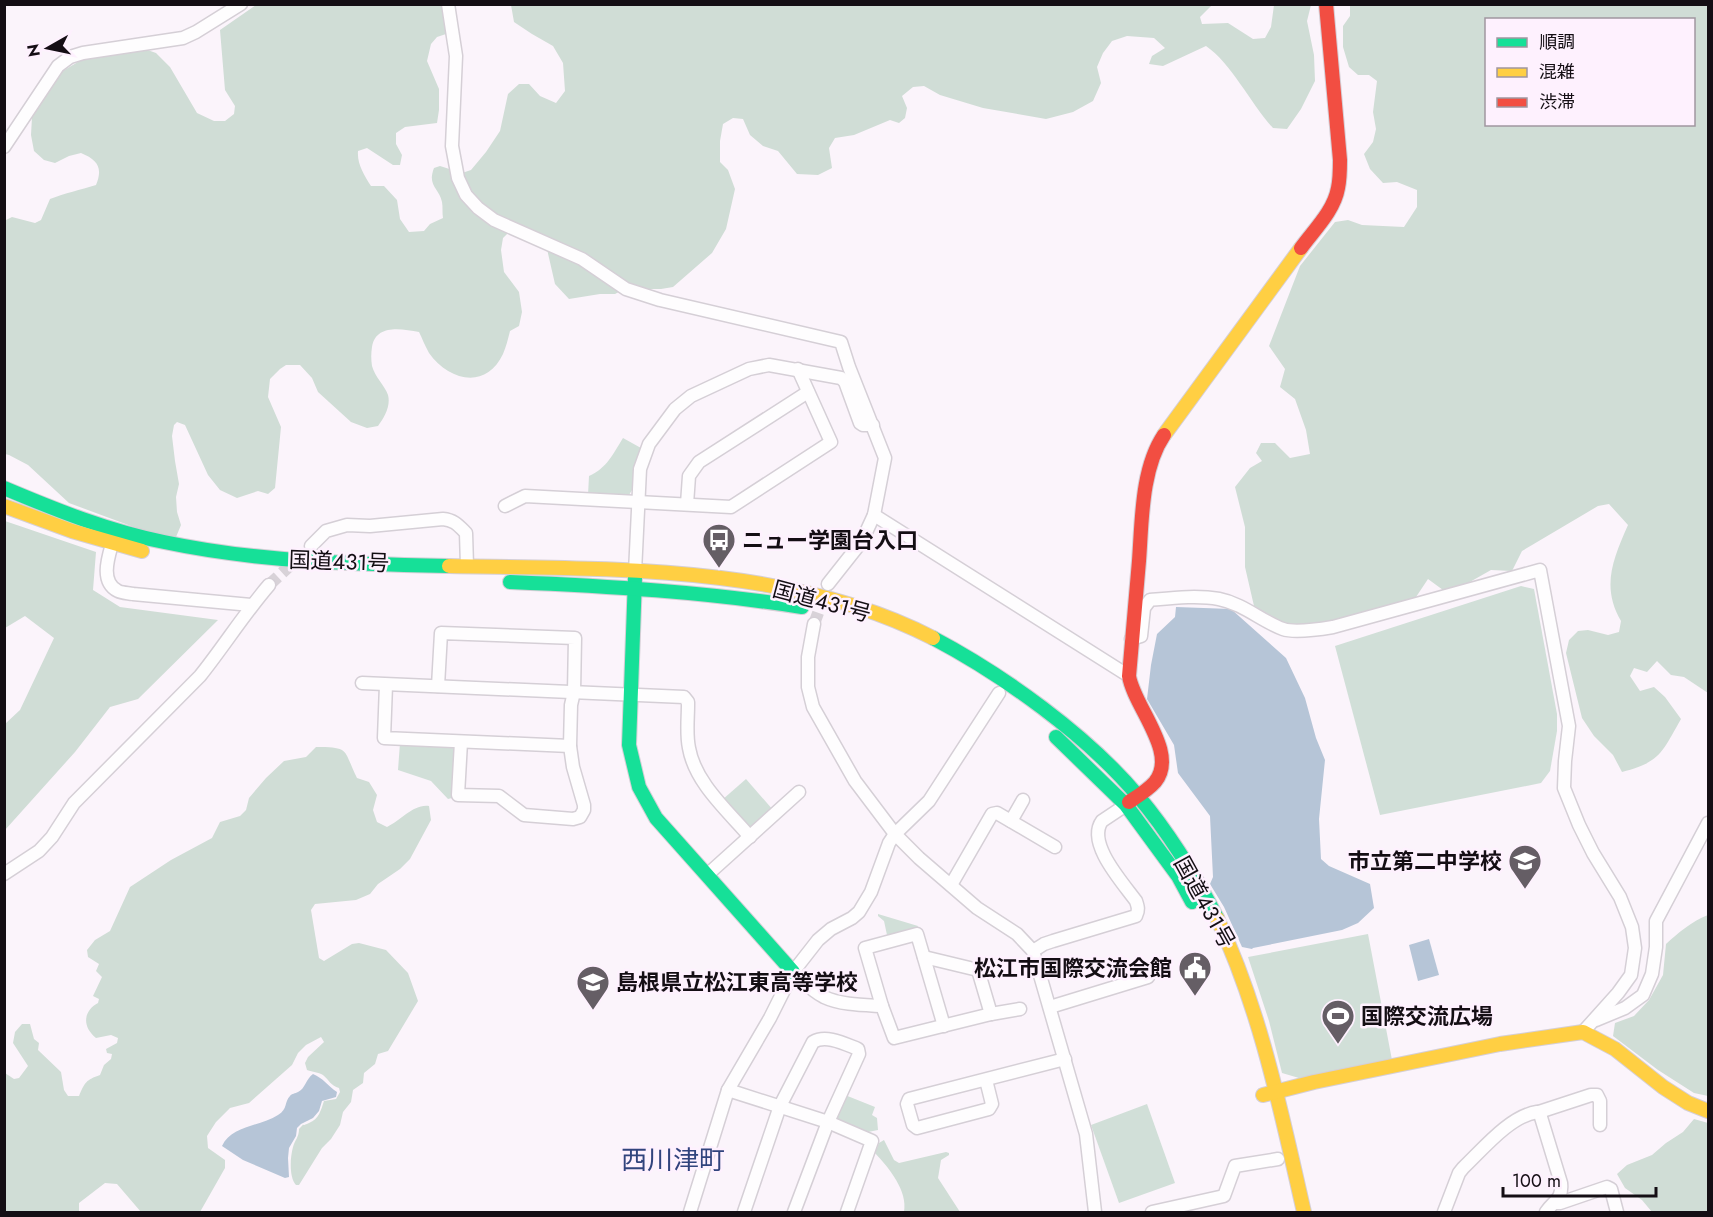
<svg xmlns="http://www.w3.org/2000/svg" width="1713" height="1217" font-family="Jost,'Noto Sans JP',sans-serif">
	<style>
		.green { fill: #d1dfd8 }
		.forest { fill: #d0ddd6; fill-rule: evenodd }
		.water { fill: #b6c5d7 }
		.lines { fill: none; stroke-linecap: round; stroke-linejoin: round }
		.street-tunnel { stroke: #d8d2d8; stroke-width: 12; stroke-dasharray: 12 6; stroke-linecap: butt }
		.street-casing { stroke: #d5cfd6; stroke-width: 15 }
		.fast-casing { stroke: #d5cfd6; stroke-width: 16 }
		.slow-casing { stroke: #d5cfd6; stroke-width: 16 }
		.jam-casing { stroke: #d5cfd6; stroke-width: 16 }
		.street { stroke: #fefdfe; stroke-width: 12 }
		.fast { stroke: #16e098; stroke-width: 14 }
		.slow { stroke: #ffcf43; stroke-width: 14 }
		.jam { stroke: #f24e42; stroke-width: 14 }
		.labels { text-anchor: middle; stroke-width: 5; stroke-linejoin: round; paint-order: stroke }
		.poi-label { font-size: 22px; font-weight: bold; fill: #140e14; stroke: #fef1fe; text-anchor: start }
		.street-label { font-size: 22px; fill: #140e14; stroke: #fef1fe }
		.quarter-label { font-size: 26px; fill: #31447d; stroke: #fef1fe }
	</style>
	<rect width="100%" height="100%" fill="#fbf4fb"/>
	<!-- green -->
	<g class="green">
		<path d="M623,438l18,10 -5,16 -4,26 -3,5 -4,2 -37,-2 1,-19c18,-8 24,-22 34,-38z"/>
		<path d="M1521,586l13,3 23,125v17l-7,40 -9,12 -161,32 -45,-169z"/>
		<path d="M400,743l51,3 4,5 -3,47 -4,1 -17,-18 -33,-11z"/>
		<path d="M746,779l27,31 -20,18 -6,1 -25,-29z"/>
		<path d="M878,914l40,12 -1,2 -30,7 -3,-14 -6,-5z"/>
		<path d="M1368,934l24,126 -93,18 -17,-5 -13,-52 -21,-64z"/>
		<path d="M845,1095l30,12 -3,8 5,3 1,12 -10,2 -32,-10v-4z"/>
		<path d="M1147,1104l28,79 -56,20 -28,-78z"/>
	</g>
	<!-- forest -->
	<g class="forest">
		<path d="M1213,4l-13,13 2,7 26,-1 25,16 12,-1 6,-11 3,-22h37l-4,16 7,34 1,26 -14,28 -14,20 -14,-1c-22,-24 -42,-65 -67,-82l-43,20 -14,-2 3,-8 13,-8 -11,-10 -27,-2 -15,5 -9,12 -6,14 4,16 -8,18 -20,11 -27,7 -63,-11 -43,-13 -16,-9 -11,1 -11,9 5,12 -2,10 -6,5 -9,-3 -36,15 -19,3 -6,10 3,20 -14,7 -21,-1 -19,-23 -15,-5 -13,-11 -7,-16 -10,-1 -10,6 -3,17v21l8,8 7,19 -9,40 -14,24 -39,34 -12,2h-16l-13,-4 -17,9h-15l-31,5 -14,-15 -11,-48 -9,-5 -21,-4 -11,11 -2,12 3,22 15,20 3,20 -3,14 -9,5c-2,8 -4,16 -7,23 -17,36 -54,27 -74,-1 -4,-7 -7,-15 -10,-21 -18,-3 -43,-8 -47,15 -1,6 -1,13 0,19 3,11 13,20 16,29 3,11 -4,23 -10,31l-11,2 -16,-6 -33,-30 -6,-14 -12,-13h-14l-6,4 -10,10 -2,18 13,30 -6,61 -7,6 -10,-3 -21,7 -17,-8 -12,-15 -23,-50 -8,-3 -3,3 -2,11 3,25 4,23 -3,13 1,15 4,13 -5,12 -10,2 -97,-36 -41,-38 -19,-10 -4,-1 -1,-233 8,-4 23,6 6,-3 9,-21c15,-6 30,-9 46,-14 7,-17 2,-25 -15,-32l-12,3 -14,7 -11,-3 -10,-9 -3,-16 1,-18 14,-25 15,-20 22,-13 59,-11 14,5 14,14 27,46 17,8h11l9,-7 1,-8 -10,-16 -5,-60 36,-25h195l4,17 -9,12 -9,3 -6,7 -4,17 12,28v21l-2,13 -32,4 -9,6v11l6,11 -2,10h-7l-26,-17 -9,3c-1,13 6,24 13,35h13l13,14 3,19 9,13 15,-1 6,-7 13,-6c-1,-5 0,-11 -1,-16 -3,-14 -15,-16 -8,-34l6,-2 22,7 9,-3 15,-18 14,-21 8,-37 11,-10h10l11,12 16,7 9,-12 -2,-28 -10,-17 -21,-12 -18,-12 -3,-17z"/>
		<path d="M1350,5h358v688l-24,-16 -13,-2 -14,-14 -10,11 -13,-4 -4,8 10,15 14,-4 11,10 16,22c-19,33 -20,43 -59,53l-9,-17 -19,-19 -12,-18 -16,-65 3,-13 9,-9 10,-1 20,5 11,-3 2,-11c-20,-34 -8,-62 7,-96l-19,-21 -11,2 -76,45 -10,20 -21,-1 -30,17 -18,3 -15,-11 -14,21 -100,25h-26l-34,-19 -9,-39v-40l-10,-40 15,-19 12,-7 -6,-8 5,-10h14l15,15 20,-4 -4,-24 -11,-31 -15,-12 5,-18 -16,-23 31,-80 35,-44 13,-2 14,5 42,2 13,-20v-17l-20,-8 -14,1 -13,-14 -6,-15 9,-12 3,-13 -3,-17 4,-31 -8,-6h-11l-9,-8 -6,-20v-21l7,-10zM1486,20h208v104h-208z"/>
		<path d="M5,521l91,31 -3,38 27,17 98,13 -80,79 -28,8 -35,45 -70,78v-106l15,-14 34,-72 -29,-22 -20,12z"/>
		<path d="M316,747c35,0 27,3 41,31l12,4 8,13 -4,15 4,12 10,5c15,-7 26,-23 42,-21l2,14 -21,39 -10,10 -22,15 -8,10 -14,6 -41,4 -4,6 8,48 5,3 28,-17 7,-1 27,7 22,23 10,28 -30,50 -10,3 -3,10 -11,9 -1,10 -10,7 -2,12 -8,10 -3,13 -9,14 -9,9 -23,37h-3c-7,-8 -6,-27 -3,-38 2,-7 6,-10 6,-18 8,-8 0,-1 10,-6 10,-4 12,-13 15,-22l12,-2 4,-7 -1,-4c-8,-2 -10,-8 -16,-13 -5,-3 -10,-3 -16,-5l-2,-7 3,-6 16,-15 -3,-5 -15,8 -8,8 -6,12 -43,38 -19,5 -14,14 -9,14 1,12 17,12v8l-25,44h-59l-24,-28 -12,-1 -26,20v9h-74v-139l9,6 5,-1 9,-12 -15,-23 2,-11 7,-8h8l4,15 5,4 -1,7 23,22 3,18 4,6h11c6,-14 7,-16 21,-21l4,-10 7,-6 1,-5 -5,-1 -1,-4 11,-6 1,-5 -7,-3 -15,3c-14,-11 -13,-27 2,-35l1,-4 -6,-3 9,-19 -6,-6 3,-7 -11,-7 -1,-7 8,-10 15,-9 20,-44 41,-27 41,-22 8,-16 20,-6 6,-6 3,-12 17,-20 18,-17 22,-4z"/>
		<path d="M1708,915v181l-14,-3 -36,-23 -45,-34 2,-13 19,-7 15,-16 14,-25 3,-31c12,-11 26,-23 42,-29z"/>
		<path d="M1694,1119l14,4v89h-56l-10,-12 -17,-12 -8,-14 10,-9 25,-10 14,-12 17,-11z"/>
		<path d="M884,1140l10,20 5,3 47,-11 3,1v2l-8,5 -3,18 22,34h-56c4,-21 -15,-44 -29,-59l4,-10z"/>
	</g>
	<!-- water -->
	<g class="water">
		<path d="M1176,607l55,2 55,49 19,40 11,40 9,22 -6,59 2,40 8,7 41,18 4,24 -16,15 -16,7 -89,18 -1,1 -10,-2 -18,-40 -14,-23 3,-7 -3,-61 -32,-43 -4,-28 -27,-46 4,-34 6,-31 18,-17z"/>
		<path d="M1429,939l10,36 -21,6 -9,-36z"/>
		<path d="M313,1074c10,4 15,12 24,18l-1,5 -14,4 -3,10 -6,7 -12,6 -4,4 -1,8 -7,12 -1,10 1,19 -4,1 -42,-18 -21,-14c9,-20 39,-20 56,-31 10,-6 6,-13 12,-19 2,-3 5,-2 8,-4 7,-3 8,-13 15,-18z"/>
	</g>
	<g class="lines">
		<!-- street-tunnel -->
		<g class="street-tunnel">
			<path d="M269,585l42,-39"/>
			<path d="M814,624l11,-30"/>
		</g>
		<!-- street casing -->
		<g class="street-casing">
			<g id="street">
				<path d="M448,4l8,52 -4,90 6,32 8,17 12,13 16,12 88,39 44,30 34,11 181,42 8,25 36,91 -11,57 -12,26 -34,43"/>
				<path d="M4,147l54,-81 12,-9 13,-4 100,-15 13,-6 45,-28"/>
				<path d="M687,504l2,-28 10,-14 109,-70"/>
				<path d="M505,506l20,-10 206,11 100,-65 -33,-73"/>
				<path d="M874,515l255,161"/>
				<path d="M112,544c-4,14 -12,38 6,47 4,2 10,2 15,3l118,11"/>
				<path d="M311,546l15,-15 21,-6 23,1 73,-7c11,1 15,6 23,14l1,33"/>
				<path d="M635,572l5,-103 9,-25 26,-35 16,-13 58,-27 20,-4 72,13 4,4 15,41 3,2h10"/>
				<path d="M814,624l-6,33v30l5,20 42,74 40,53 24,24 58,50 40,26 16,17 53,183 9,78"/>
				<path d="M1131,639l10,-3 3,-28 6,-8c22,-2 47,-5 69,-1 25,5 42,22 64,30 11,4 38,0 50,-2l207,-57 29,156 -4,35 -1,27 15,37 14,28 27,44 12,30 3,21 -4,27 -13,18 -35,39"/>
				<path d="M362,683l322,14 4,5v3c0,14 -2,29 1,43 6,35 39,63 61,89"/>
				<path d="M386,685l-2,53 186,8"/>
				<path d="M438,686l3,-53 134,5 -1,54 -3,13 -1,41 3,21 11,38v5l-4,7 -7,2 -49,-4 -25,-19 -41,-1 3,-53"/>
				<path d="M1011,821l12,-21"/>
				<path d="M4,874l35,-23 13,-14 22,-34 126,-127c24,-30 44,-62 69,-91"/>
				<path d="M707,875l92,-83"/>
				<path d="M951,885l41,-71 5,-1 58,34"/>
				<path d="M1033,951l11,-7 9,-3 83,-25c3,-6 2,-9 0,-15 -13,-18 -50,-58 -34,-80l24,-16"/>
				<path d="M924,957l54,13 13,44"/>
				<path d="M793,972c10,9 19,19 31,25 17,8 40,8 58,9l12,32 97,-24 29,-5"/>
				<path d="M882,1006l-17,-58 52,-14 27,92"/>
				<path d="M1050,1007l98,-30"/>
				<path d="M1596,1020l29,-12 18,-13 9,-21 4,-27v-26l52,-98"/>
				<path d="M986,1080l6,24 -3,5 -72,19 -4,-3 -6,-21 2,-5 156,-40"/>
				<path d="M728,1090l100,32 44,19 -25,71"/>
				<path d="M1539,1112l52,-17h6l3,6v24"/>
				<path d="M1555,1203h5l47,-16 4,2 6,23"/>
				<path d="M690,1212l38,-122 42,-72 23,-46 25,-32 13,-11 21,-11 7,-6 12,-20 18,-49 6,-9 34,-33 70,-108"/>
				<path d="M744,1212l36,-106 33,-64c13,-8 32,2 45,7l1,5 -31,68 -34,90"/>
				<path d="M1152,1212l72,-16 11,-30 43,-7"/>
				<path d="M1444,1212l15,-39 4,-5c20,-19 47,-52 74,-56l3,2 21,69c2,17 -8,18 -15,29"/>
			</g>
		</g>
		<!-- fast casing -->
		<g class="fast-casing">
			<g id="fast">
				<path d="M4,488c52,22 104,43 160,54 94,20 190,22 285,24"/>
				<path d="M635,578l-6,167 10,42 17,31 137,154"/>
				<path d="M510,582c98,4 195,10 292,25"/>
				<path d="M933,638c70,37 154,97 205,158 31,37 57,79 79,122"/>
				<path d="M1056,737l70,68 52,71 14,26"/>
			</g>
		</g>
		<!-- slow casing -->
		<g class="slow-casing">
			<g id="slow">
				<path d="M1164,435l137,-187"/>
				<path d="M4,506l68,25 70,20"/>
				<path d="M449,566c157,3 342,-2 484,72"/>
				<path d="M1217,918c44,93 64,194 87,294"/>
				<path d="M1263,1095l51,-13 186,-38 83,-12 32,17 48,38 25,16 20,8"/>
			</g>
		</g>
		<!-- jam casing -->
		<g class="jam-casing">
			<g id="jam">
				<path d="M1301,248c13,-18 33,-37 37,-60 2,-9 2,-19 2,-28l-14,-156"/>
				<path d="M1129,802c9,-6 19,-12 26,-20 24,-29 -21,-75 -26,-106 3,-38 7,-77 10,-115 3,-39 2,-92 25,-126"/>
			</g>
		</g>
		<!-- street -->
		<use href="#street" class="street"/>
		<!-- fast -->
		<use href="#fast" class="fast"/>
		<!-- slow -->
		<use href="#slow" class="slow"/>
		<!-- jam -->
		<use href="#jam" class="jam"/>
	</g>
	<!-- icons -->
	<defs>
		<g id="bus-pin" transform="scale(1.725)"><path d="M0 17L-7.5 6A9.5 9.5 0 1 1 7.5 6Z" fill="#655e65" stroke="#fef1fe"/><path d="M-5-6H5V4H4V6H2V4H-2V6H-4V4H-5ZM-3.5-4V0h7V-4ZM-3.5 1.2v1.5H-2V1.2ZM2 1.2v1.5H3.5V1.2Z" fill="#fff"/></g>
		<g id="school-pin" transform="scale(1.725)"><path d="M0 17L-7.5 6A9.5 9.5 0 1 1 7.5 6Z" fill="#655e65" stroke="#fef1fe"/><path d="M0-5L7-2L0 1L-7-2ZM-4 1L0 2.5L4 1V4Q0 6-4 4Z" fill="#fff"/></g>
		<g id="civic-pin" transform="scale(1.725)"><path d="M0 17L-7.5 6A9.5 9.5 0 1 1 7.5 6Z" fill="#655e65" stroke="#fef1fe"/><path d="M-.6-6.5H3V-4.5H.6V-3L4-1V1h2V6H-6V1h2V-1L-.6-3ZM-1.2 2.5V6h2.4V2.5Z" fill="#fff"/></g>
		<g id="stadium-pin" transform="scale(1.725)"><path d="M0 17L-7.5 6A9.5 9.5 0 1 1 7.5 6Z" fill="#655e65" stroke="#fef1fe"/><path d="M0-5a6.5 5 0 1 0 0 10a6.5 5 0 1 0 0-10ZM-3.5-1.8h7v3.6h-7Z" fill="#fff"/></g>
	</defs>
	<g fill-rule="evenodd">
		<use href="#bus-pin" x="719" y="540"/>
		<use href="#school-pin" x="1525" y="861"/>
		<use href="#civic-pin" x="1195" y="968"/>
		<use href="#school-pin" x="593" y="982"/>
		<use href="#stadium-pin" x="1338" y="1016"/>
	</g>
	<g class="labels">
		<!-- poi labels -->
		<g class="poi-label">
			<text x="742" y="548">ニュー学園台入口</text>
			<text x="1502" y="869" text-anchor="end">市立第二中学校</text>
			<text x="1172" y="976" text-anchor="end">松江市国際交流会館</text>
			<text x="616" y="990">島根県立松江東高等学校</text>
			<text x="1361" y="1024">国際交流広場</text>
		</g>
		<!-- street labels -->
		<g class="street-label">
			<text transform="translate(339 561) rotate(2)" y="8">国道431号</text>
			<text transform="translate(822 601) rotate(15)" y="8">国道431号</text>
			<text transform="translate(1205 902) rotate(61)" y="8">国道431号</text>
		</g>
		<!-- quarter labels -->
		<g class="quarter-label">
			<text x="673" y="1169">西川津町</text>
		</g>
	</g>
	<!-- border -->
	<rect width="1713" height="1217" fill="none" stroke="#140e14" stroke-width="12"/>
	<!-- legend -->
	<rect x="1485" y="18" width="210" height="108" fill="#fef1fe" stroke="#a096a0" stroke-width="1.5"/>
	<rect x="1497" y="38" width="30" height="9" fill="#16e098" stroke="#a096a0" stroke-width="1.5"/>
	<text x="1539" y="48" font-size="18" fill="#140e14">順調</text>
	<rect x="1497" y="68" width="30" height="9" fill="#ffcf43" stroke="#a096a0" stroke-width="1.5"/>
	<text x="1539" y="78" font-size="18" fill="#140e14">混雑</text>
	<rect x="1497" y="98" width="30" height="9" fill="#f24e42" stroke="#a096a0" stroke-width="1.5"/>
	<text x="1539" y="108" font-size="18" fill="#140e14">渋滞</text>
	<!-- north arrow -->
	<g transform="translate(48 48) rotate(261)" stroke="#fef1fe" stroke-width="4.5" paint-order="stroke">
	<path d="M0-4.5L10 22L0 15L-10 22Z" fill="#140e14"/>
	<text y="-9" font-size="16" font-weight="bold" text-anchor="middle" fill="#140e14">N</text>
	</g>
	<!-- scale -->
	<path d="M1503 1187v9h153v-9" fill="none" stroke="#140e14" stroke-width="3"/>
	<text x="1512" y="1187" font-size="18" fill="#140e14" stroke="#fef1fe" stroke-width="4.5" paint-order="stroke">100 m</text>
</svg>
